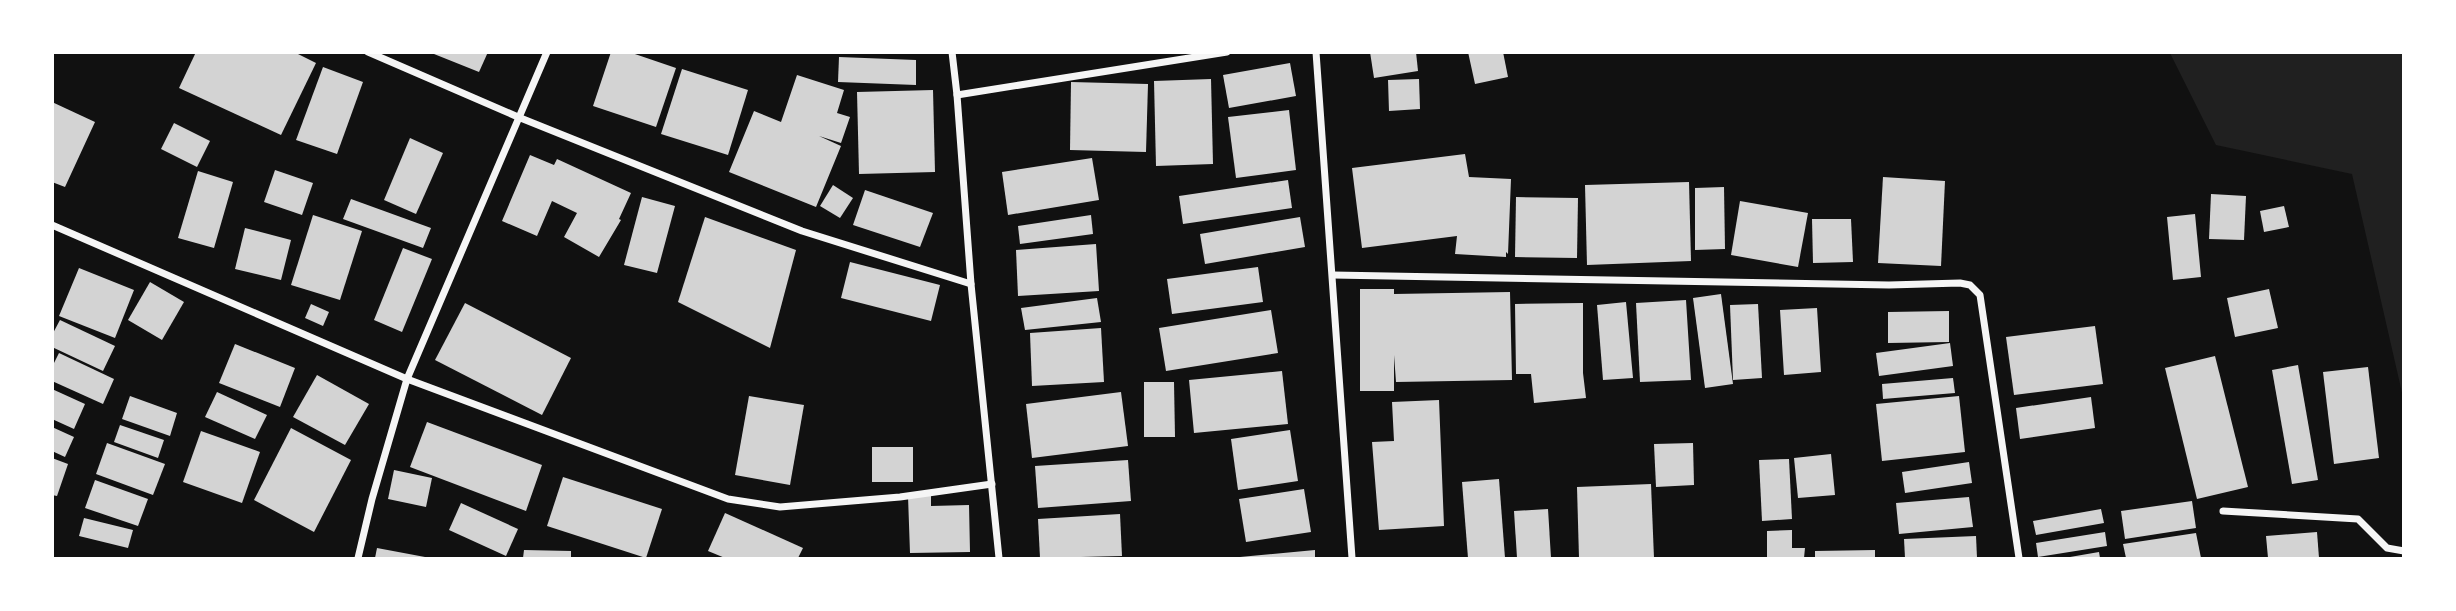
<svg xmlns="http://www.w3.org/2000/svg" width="2456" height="611" font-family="Bitter,serif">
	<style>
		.green { fill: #202020 }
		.building { fill: #d3d3d3 }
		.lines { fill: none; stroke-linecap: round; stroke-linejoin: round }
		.minor { stroke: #f5f5f5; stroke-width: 7 }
	</style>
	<rect width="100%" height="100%" fill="#111"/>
	<!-- green -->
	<path class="green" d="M2170,53h233v344l-51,-223 -136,-29z"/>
	<!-- building -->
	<g class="building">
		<path d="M196,52h98l22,11 -35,72 -102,-47z"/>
		<path d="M429,52h59l-9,20z"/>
		<path d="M611,52h18l47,16 -20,59 -63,-21z"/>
		<path d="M1370,52h46l2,19 -44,7z"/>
		<path d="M1468,52h35l5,25 -33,7z"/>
		<path d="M839,57l77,3v25l-78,-3z"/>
		<path d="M1290,63l6,33 -67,12 -6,-33z"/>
		<path d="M323,67l40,15 -26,72 -41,-14z"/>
		<path d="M682,69l66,21 -20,65 -67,-21z"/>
		<path d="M797,75l47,15 -7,23 13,4 -9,26 -22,-7 22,10 -25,61 -87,-35 25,-61 27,11z"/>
		<path d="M1211,79l2,85 -57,2 -2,-85z"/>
		<path d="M1419,79l1,30 -31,2 -1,-31z"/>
		<path d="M1071,82l77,2 -2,68 -76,-2z"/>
		<path d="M933,90l2,82 -76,2 -2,-82z"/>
		<path d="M52,102l43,20 -30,65 -13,-5z"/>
		<path d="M1289,110l7,60 -60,8 -8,-61z"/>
		<path d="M174,123l36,18 -13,26 -36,-18z"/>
		<path d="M410,138l33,15 -27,61 -32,-14z"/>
		<path d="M1465,154l4,23 42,2 -3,75 -2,-2v5l-51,-3 2,-18 -95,12 -10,-80z"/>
		<path d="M530,155l24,10 3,-6 74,34 -12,26 2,1 -22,37 -35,-20 13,-24 -25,-12 -15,35 -35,-15z"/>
		<path d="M1092,158l7,42 -91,15 -6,-43z"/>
		<path d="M275,170l38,13 -11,32 -38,-13z"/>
		<path d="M198,171l35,11 -19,66 -36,-10z"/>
		<path d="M1883,177l62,4 -4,85 -63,-3z"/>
		<path d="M1288,180l4,28 -109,16 -4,-28z"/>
		<path d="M1689,182l2,79 -104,4 -2,-80z"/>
		<path d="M833,185l20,13 -13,20 -20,-12z"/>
		<path d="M1724,187l1,62 -30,1v-62z"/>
		<path d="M865,190l68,23 -13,34 -67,-22z"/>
		<path d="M2211,194l35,2 -2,44 -35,-1z"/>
		<path d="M642,197l33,9 -18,67 -33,-8z"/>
		<path d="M1516,197l62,1 -1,60 -62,-1z"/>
		<path d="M351,199l80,29 -8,20 -80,-29z"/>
		<path d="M1740,201l68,12 -10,54 -67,-12z"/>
		<path d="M2284,206l5,21 -25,5 -4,-21z"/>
		<path d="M2195,214l6,63 -28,3 -6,-63z"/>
		<path d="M313,215l49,16 -22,69 -49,-15z"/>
		<path d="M1091,215l2,19 -73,10 -2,-18z"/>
		<path d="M705,217l91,33 -26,98 -92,-46z"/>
		<path d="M1300,217l5,30 -100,17 -5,-30z"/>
		<path d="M1812,219h39l2,43 -40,1z"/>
		<path d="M245,228l46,12 -10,40 -46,-11z"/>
		<path d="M1096,244l3,47 -81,5 -2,-46z"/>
		<path d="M403,248l29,11 -30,73 -28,-12z"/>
		<path d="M850,262l90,23 -9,36 -90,-23z"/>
		<path d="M1258,267l5,35 -91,12 -5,-35z"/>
		<path d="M79,268l55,22 -19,48 -56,-22z"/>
		<path d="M150,282l34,20 -22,38 -34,-20z"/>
		<path d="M1360,289h34v5l116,-2 2,88 -116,2 -2,-27v36h-34z"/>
		<path d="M2269,289l9,39 -43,9 -8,-39z"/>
		<path d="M1721,294l12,90 -28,4 -12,-90z"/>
		<path d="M1097,298l4,24 -76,8 -4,-22z"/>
		<path d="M1686,300l5,80 -51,2 -4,-79z"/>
		<path d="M1626,302l7,76 -30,2 -6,-75z"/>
		<path d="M465,303l106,55 -29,57 -107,-55z"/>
		<path d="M1583,303v70l3,25 -52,5 -3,-29h-15l-1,-70z"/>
		<path d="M311,304l18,8 -6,14 -18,-8z"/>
		<path d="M1758,304l4,74 -29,2 -3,-75z"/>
		<path d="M1817,308l4,64 -37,3 -4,-65z"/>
		<path d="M1271,310l7,43 -112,18 -7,-43z"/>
		<path d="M1949,311v31l-61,1v-31z"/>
		<path d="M60,320l55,26 -12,25 -51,-24v-12z"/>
		<path d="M2095,326l8,58 -89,11 -8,-58z"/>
		<path d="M1101,328l3,54 -72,4 -2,-53z"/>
		<path d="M1950,343l3,23 -74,10 -3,-23z"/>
		<path d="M235,344l60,24 -15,39 -61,-24z"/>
		<path d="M59,353l55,26 -11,25 -51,-23v-14z"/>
		<path d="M2215,356l33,131 -51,12 -32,-131z"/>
		<path d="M2298,365l20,115 -26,4 -20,-114z"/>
		<path d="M2368,367l11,91 -45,6 -11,-92z"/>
		<path d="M1282,371l6,53 -94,9 -5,-53z"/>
		<path d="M317,375l52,29 -24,41 -52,-28z"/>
		<path d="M1953,378l2,15 -72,6 -1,-15z"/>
		<path d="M1144,382h30l1,55h-31z"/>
		<path d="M52,389l33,15 -11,25 -22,-10z"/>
		<path d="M217,392l50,23 -12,24 -50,-22z"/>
		<path d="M1121,392l7,54 -96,12 -6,-54z"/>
		<path d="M130,396l47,17 -7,23 -48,-17z"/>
		<path d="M749,396l55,9 -14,80 -55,-10z"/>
		<path d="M1959,396l6,56 -83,9 -6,-57z"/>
		<path d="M2091,397l4,31 -75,11 -4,-31z"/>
		<path d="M1439,400l5,126 -65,4 -7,-88 22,-1 -2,-39z"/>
		<path d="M427,422l115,43 -16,46 -116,-44z"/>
		<path d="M120,425l44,15 -6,18 -44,-16z"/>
		<path d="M52,427l22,10 -9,20 -13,-6z"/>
		<path d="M291,428l60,32 -37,72 -60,-32z"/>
		<path d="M1290,430l8,51 -60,9 -7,-51z"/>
		<path d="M201,431l59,21 -18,51 -59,-21z"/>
		<path d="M107,443l58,21 -12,31 -57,-21z"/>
		<path d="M1693,443l1,42 -38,2 -2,-43z"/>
		<rect x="872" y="447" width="41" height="35"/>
		<path d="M1831,454l4,41 -37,3 -4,-40z"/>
		<path d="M52,458l16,6 -11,32 -5,-1z"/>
		<path d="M1789,459l3,60 -30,2 -3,-61z"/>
		<path d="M1128,460l3,41 -93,7 -3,-42z"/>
		<path d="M1969,462l3,21 -67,10 -3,-21z"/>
		<path d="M394,470l38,8 -6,29 -38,-8z"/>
		<path d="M563,477l99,32 -16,49 -99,-32z"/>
		<path d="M1499,479l6,79h-37l-6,-76z"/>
		<path d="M95,480l53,19 -10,27 -53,-18z"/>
		<path d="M1651,484l3,74h-75l-2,-71z"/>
		<path d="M1304,489l7,43 -65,10 -7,-43z"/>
		<path d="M908,496h23v10l38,-1 1,47 -60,1z"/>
		<path d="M1969,497l4,30 -74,7 -3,-31z"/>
		<path d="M2192,501l4,27 -71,11 -4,-28z"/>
		<path d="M461,503l57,26 -12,27 -57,-26z"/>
		<path d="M1548,509l3,49h-34l-3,-47z"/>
		<path d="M2101,509l3,14 -68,12 -3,-14z"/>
		<path d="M725,513l78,35 -5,10h-73l-17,-7z"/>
		<path d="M1120,514l2,42 -82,2 -2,-39z"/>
		<path d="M84,518l49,12 -5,18 -49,-12z"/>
		<path d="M1792,530v18h13l-1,10h-37v-27z"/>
		<path d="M2105,532l2,14 -69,11 -2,-14z"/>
		<path d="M2317,532l2,26h-51l-2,-22z"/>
		<path d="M2196,533l5,25h-75l-3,-14z"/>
		<path d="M1976,536l1,22h-72l-1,-19z"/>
		<path d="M377,548l48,9v1h-50z"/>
		<path d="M524,550l47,1v7h-48z"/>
		<path d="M1315,550v8h-75v-1z"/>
		<path d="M1875,550v8h-60v-7z"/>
		<path d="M2099,552l1,6h-30v-1z"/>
	</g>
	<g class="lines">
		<!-- minor -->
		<g class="minor">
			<path d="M368,52l150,65 284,114 169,53"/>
			<path d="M952,52l5,43 14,189 28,274"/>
			<path d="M1316,52l36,506"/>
			<path d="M957,95l270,-43"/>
			<path d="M52,225l355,154 321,120 52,8 120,-10 92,-13"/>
			<path d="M1333,275l556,10 71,-2 10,2 10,10 39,263"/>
			<path d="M2223,511l135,8 29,29 17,3"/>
			<path d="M358,558l14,-59 35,-120 140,-327"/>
		</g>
	</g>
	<!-- border -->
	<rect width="2456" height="611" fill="none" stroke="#ffffff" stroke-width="108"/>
</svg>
